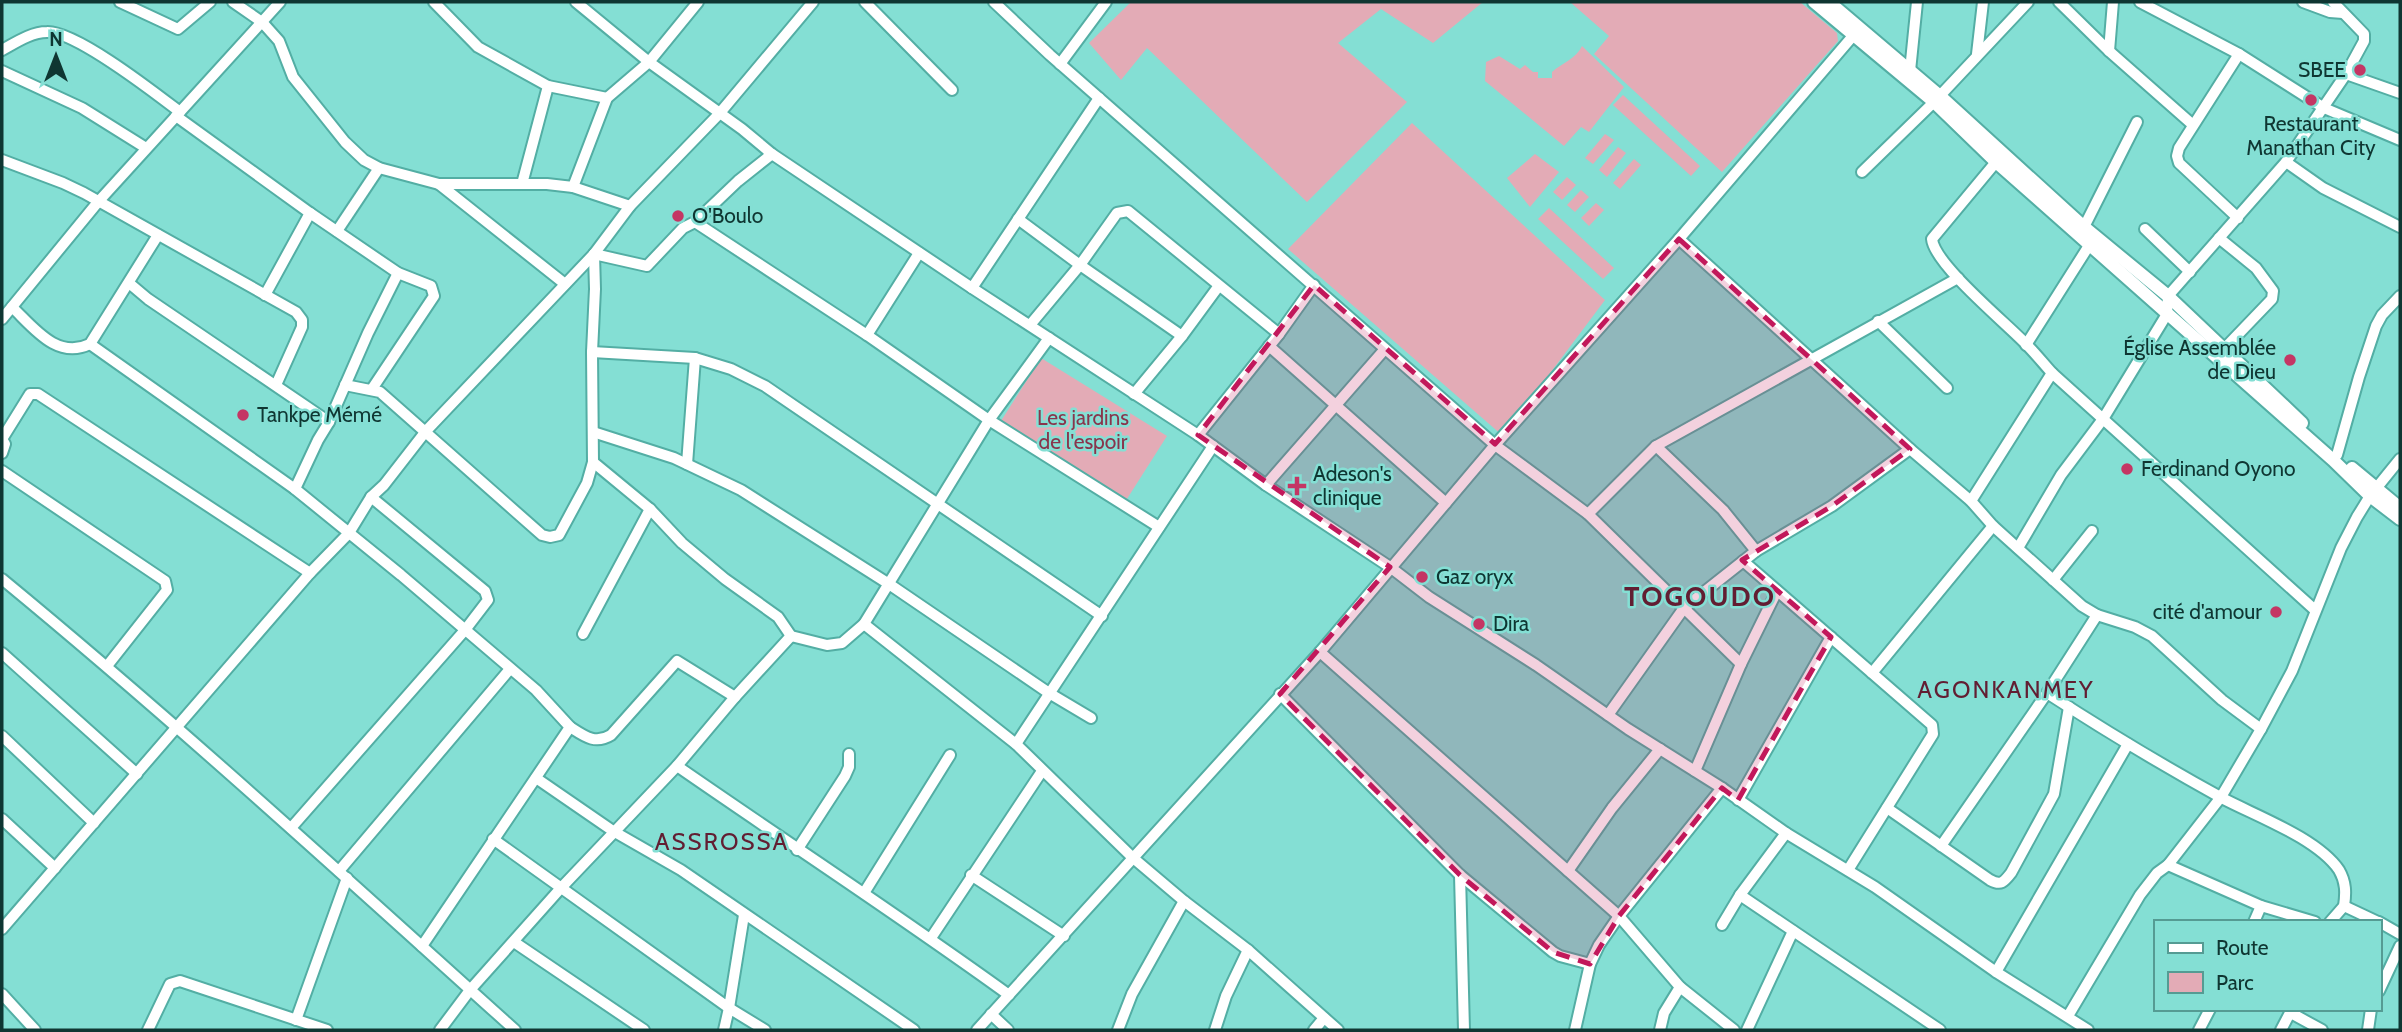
<svg xmlns="http://www.w3.org/2000/svg" width="2402" height="1032" font-family="Cabin,sans-serif">
	<style>
		.green { fill: #e3abb6 }
		.lines { fill: none; stroke-linecap: round; stroke-linejoin: round }
		.minor-casing { stroke: #53aea4; stroke-width: 14 }
		.major-casing { stroke: #53aea4; stroke-width: 16 }
		.minor { stroke: #fff; stroke-width: 10 }
		.major { stroke: #fff; stroke-width: 12 }
		.marked { fill: #c2185b; fill-opacity: 0.2; stroke: #c2185b; stroke-width: 5; stroke-dasharray: 14 9; stroke-linejoin: round }
		.poi-dot { fill: #c43664; stroke: #84dfd4; stroke-width: 2.5 }
		.labels { text-anchor: middle; stroke-width: 5; stroke-linejoin: round; paint-order: stroke }
		.poi-label { font-size: 21px; fill: #0f3632; stroke: #84dfd4; text-anchor: start }
		.park-label { font-size: 21px; fill: #89354c; stroke: #84dfd4 }
		.quarter-label { font-size: 24px; letter-spacing: 2px; fill: #621e32; stroke: #84dfd4 }
		.district-label { font-size: 28px; font-weight: bold; letter-spacing: 2px; fill: #621e32; stroke: #84dfd4 }
	</style>
	<rect width="100%" height="100%" fill="#84dfd4"/>
	<!-- green -->
	<g class="green">
		<path d="M1131,2h352l-50,41 -52,-34 -43,34 69,59 -100,100 -160,-154 -26,32 -32,-37z"/>
		<path d="M1570,2h230l37,31 1,8 -116,131 -128,-118 15,-18z"/>
		<path d="M1582,46l42,41 -35,45 -8,-5 -17,19 -79,-65 1,-19 13,-6 21,13 5,-4 8,7h5v6h14v-6c10,-9 24,-13 30,-26z"/>
		<path d="M1623,95l77,71 -9,10 -78,-71z"/>
		<path d="M1412,123l193,177 -102,136 -215,-187z"/>
		<path d="M1605,134l9,6 -21,24 -8,-6z"/>
		<path d="M1618,147l8,6 -19,24 -8,-7z"/>
		<path d="M1535,154l24,18 -29,35 -23,-29z"/>
		<path d="M1634,159l7,6 -21,24 -7,-6z"/>
		<path d="M1567,177l9,8 -14,15 -9,-8z"/>
		<path d="M1581,190l8,7 -14,15 -8,-7z"/>
		<path d="M1596,203l8,7 -15,16 -8,-8z"/>
		<path d="M1549,208l65,60 -11,11 -65,-60z"/>
		<path d="M1041,358l126,78 -42,66 -126,-78z"/>
	</g>
	<g class="lines">
		<!-- minor casing -->
		<g class="minor-casing">
			<g id="minor">
				<path d="M120,2l58,27 32,-27"/>
				<path d="M233,2l29,20 17,19 14,36 52,65 19,18 15,8 60,16h108l26,3 57,19"/>
				<path d="M434,2l44,45 70,39 59,12"/>
				<path d="M576,2l73,60 93,67 30,25 200,134 226,147 68,50 124,82 39,30 107,68 92,64 94,59 64,45 89,54 121,85 92,58"/>
				<path d="M865,2l87,88"/>
				<path d="M994,2l56,53 445,390 93,69 153,150"/>
				<path d="M2059,2l50,49 84,74"/>
				<path d="M2140,2l99,52 85,54 76,32"/>
				<path d="M2303,2l27,10 13,1"/>
				<path d="M2,50c13,-7 29,-18 45,-18 29,-1 108,61 133,80"/>
				<path d="M2109,51l4,-49"/>
				<path d="M1977,54l6,-52"/>
				<path d="M1060,64l46,-62"/>
				<path d="M2,71l80,37 64,40"/>
				<path d="M1910,71l7,-69"/>
				<path d="M2346,74l54,19"/>
				<path d="M176,116l134,97 88,60 33,13 3,10 -62,93"/>
				<path d="M2,160l61,23 21,10 212,119 6,8v7l-26,58"/>
				<path d="M1996,162l-64,77c2,25 74,84 94,105 9,9 17,19 26,29l263,237"/>
				<path d="M2286,162l37,26 77,39"/>
				<path d="M1862,172l72,-70 94,-100"/>
				<path d="M439,184l126,100"/>
				<path d="M522,184l26,-98"/>
				<path d="M573,187l34,-89 42,-36 49,-60"/>
				<path d="M2238,218l-59,-55 -2,-7 2,-8 60,-94"/>
				<path d="M1018,219l62,46 102,71"/>
				<path d="M695,222l172,113 122,85 170,107"/>
				<path d="M2084,227l53,-105"/>
				<path d="M2145,229l45,43"/>
				<path d="M337,231l42,-63"/>
				<path d="M2219,238l37,30 17,23 -1,8 -48,50"/>
				<path d="M1679,239l231,210 61,52 22,25 89,80 15,9 38,12 17,9 70,64 39,29"/>
				<path d="M594,254l53,12 36,-38 12,-6 43,-41 34,-27"/>
				<path d="M129,283l19,16 181,123"/>
				<path d="M972,288l127,-190"/>
				<path d="M265,295l45,-82"/>
				<path d="M12,307c22,21 45,53 78,37l68,-109"/>
				<path d="M2,319l96,-117 182,-200"/>
				<path d="M1878,321l69,67"/>
				<path d="M1030,325l50,-60 37,-52 11,-2 151,123"/>
				<path d="M867,335l52,-82"/>
				<path d="M90,344l205,145 106,86 135,115 34,37 -148,219"/>
				<path d="M2026,345l64,-101"/>
				<path d="M1269,346l177,157"/>
				<path d="M592,352l103,6 36,11 34,17 337,230"/>
				<path d="M345,385l35,7 162,143 8,2 9,-2 28,-52 6,-21 -1,-110 3,-63 -1,-35"/>
				<path d="M1134,394l48,-58 36,-49"/>
				<path d="M593,432l81,26 67,32 148,94 160,109 42,25"/>
				<path d="M1198,435l81,-101 35,-49"/>
				<path d="M2,439l28,-45h8l272,179"/>
				<path d="M2,439l3,5 -3,9"/>
				<path d="M1656,446l67,64 33,41"/>
				<path d="M2337,455l22,-78 17,-51 6,-11 18,-19"/>
				<path d="M593,462l57,47 32,34 43,36 53,38 13,19 36,9 15,-2 22,-19 152,120 116,113 52,44 64,49 90,80"/>
				<path d="M687,464l8,-106"/>
				<path d="M2,471l163,110 2,9 -60,76"/>
				<path d="M1266,485l119,-136"/>
				<path d="M295,489l23,-49 11,-18 39,-89 30,-60"/>
				<path d="M1971,501l81,-128"/>
				<path d="M1588,514l68,-68 302,-168"/>
				<path d="M2018,548l43,-73 42,-56 64,-105 1,-18 118,-134 60,-88 18,-33v-7l-31,-32"/>
				<path d="M1743,561l189,164 1,9 -85,136"/>
				<path d="M2,579c176,145 344,299 513,451"/>
				<path d="M2053,580l39,-49"/>
				<path d="M864,624l125,-204 60,-82"/>
				<path d="M583,634l67,-125"/>
				<path d="M1320,652l299,264 61,71 54,43"/>
				<path d="M2,653l135,121"/>
				<path d="M1872,673l121,-147"/>
				<path d="M2047,693c57,37 115,72 175,105 34,18 95,40 117,72 7,12 7,23 5,36l-14,16"/>
				<path d="M1280,694l180,181 93,77 7,4 30,8"/>
				<path d="M1608,715l76,-107 72,-57 76,-45 78,-57"/>
				<path d="M570,727c14,9 25,18 41,8l66,-74 58,36"/>
				<path d="M2,736l92,87"/>
				<path d="M1016,744l197,-298"/>
				<path d="M677,766c111,77 223,150 332,229"/>
				<path d="M1695,771l46,-107 36,-73"/>
				<path d="M536,778l77,53 68,39 233,160"/>
				<path d="M1738,800l93,-163"/>
				<path d="M1887,808l103,72c11,6 14,2 21,-7l43,-79 15,-87"/>
				<path d="M2,819l53,49"/>
				<path d="M291,828l174,-198 23,-30 -3,-9 -114,-94"/>
				<path d="M493,839l236,169 15,-93"/>
				<path d="M1941,846l106,-153 50,-78"/>
				<path d="M797,850l48,-74 4,-9v-13"/>
				<path d="M2168,865l93,41 54,16"/>
				<path d="M339,871l171,-202"/>
				<path d="M1568,871l44,-63 48,-59"/>
				<path d="M971,875l93,61"/>
				<path d="M1460,875l4,155"/>
				<path d="M864,893l86,-138"/>
				<path d="M1740,895l200,135"/>
				<path d="M2344,906l34,16"/>
				<path d="M2254,922l7,-16"/>
				<path d="M2379,922l21,12"/>
				<path d="M1722,925l18,-30 46,-62"/>
				<path d="M2,929l308,-356 39,-40 22,-36 13,-12 42,-54 168,-177 36,-48 89,-92 94,-112"/>
				<path d="M931,938l111,-167"/>
				<path d="M514,942l130,88"/>
				<path d="M1996,972l132,-228"/>
				<path d="M2379,991l21,-45"/>
				<path d="M2,994l33,36"/>
				<path d="M2291,1013l31,17"/>
				<path d="M991,1014l17,16"/>
				<path d="M2068,1016l72,-121 17,-22 11,-8 53,-68 40,-68 31,-58 49,-123 16,-31 13,-21 30,-37"/>
				<path d="M296,1020l51,-142"/>
				<path d="M148,1030l22,-46 10,-3 147,49"/>
				<path d="M440,1030l30,-40 90,-101 117,-123 58,-69 56,-61"/>
				<path d="M724,1030l5,-22 36,22"/>
				<path d="M977,1030l343,-378 175,-207 184,-206 179,-209"/>
				<path d="M1118,1030l14,-36 52,-93"/>
				<path d="M1215,1030l11,-34 22,-46"/>
				<path d="M1314,1030l10,-12"/>
				<path d="M1575,1030l15,-66 9,-19 20,-29 103,-128"/>
				<path d="M1660,1030l4,-17 16,-26"/>
				<path d="M1747,1030l46,-99"/>
				<path d="M2199,1030l11,-21"/>
				<path d="M2281,1030l11,-21"/>
				<path d="M2368,1030l3,-21"/>
			</g>
		</g>
		<!-- major casing -->
		<g class="major-casing">
			<g id="major">
				<path d="M1814,2l120,100 62,60 337,298 37,36 30,23"/>
				<path d="M1829,2l111,94 144,131 84,69 134,127"/>
				<path d="M2352,468l48,40"/>
			</g>
		</g>
		<!-- minor -->
		<use href="#minor" class="minor"/>
		<!-- major -->
		<use href="#major" class="major"/>
	</g>
	<!-- marked area -->
	<path class="marked" d="M1679,239l231,210 -78,57 -90,54 89,77 -93,163 -16,-12 -103,128 -29,48 -37,-12 -93,-77 -180,-181 110,-127 -192,-132 116,-150 181,159z"/>
	<!-- markers -->
	<g class="poi-dot">
		<circle cx="2360" cy="70" r="7"/>
		<circle cx="2311" cy="100" r="7"/>
		<circle cx="678" cy="216" r="7"/>
		<circle cx="2290" cy="360" r="7"/>
		<circle cx="243" cy="415" r="7"/>
		<circle cx="2127" cy="469" r="7"/>
		<path d="M1293.5 475.5h7v7h7v7h-7v7h-7v-7h-7v-7h7z"/>
		<circle cx="1422" cy="577" r="7"/>
		<circle cx="2276" cy="612" r="7"/>
		<circle cx="1479" cy="624" r="7"/>
	</g>
	<g class="labels">
		<!-- poi labels -->
		<g class="poi-label">
			<text x="2346" y="77" text-anchor="end">SBEE</text>
			<text x="2311" y="131" text-anchor="middle">Restaurant<tspan x="2311" dy="24">Manathan City</tspan></text>
			<text x="692" y="223">O'Boulo</text>
			<text x="2276" y="355" text-anchor="end">Église Assemblée<tspan x="2276" dy="24">de Dieu</tspan></text>
			<text x="257" y="422">Tankpe Mémé</text>
			<text x="2141" y="476">Ferdinand Oyono</text>
			<text x="1313" y="481">Adeson's<tspan x="1313" dy="24">clinique</tspan></text>
			<text x="1436" y="584">Gaz oryx</text>
			<text x="2262" y="619" text-anchor="end">cité d'amour</text>
			<text x="1493" y="631">Dira</text>
		</g>
		<!-- park labels -->
		<g class="park-label">
			<text x="1083" y="425">Les jardins<tspan x="1083" dy="24">de l'espoir</tspan></text>
		</g>
		<!-- quarter labels -->
		<g class="quarter-label">
			<text x="2006" y="698">AGONKANMEY</text>
			<text x="722" y="850">ASSROSSA</text>
		</g>
		<!-- district labels -->
		<g class="district-label">
			<text x="1700" y="606">TOGOUDO</text>
		</g>
	</g>
	<!-- border -->
	<rect width="2402" height="1032" fill="none" stroke="#0f3632" stroke-width="7"/>
	<!-- legend -->
	<rect x="2154" y="920" width="228" height="91" fill="#84dfd4" stroke="#559b93" stroke-width="2"/>
	<rect x="2168" y="943" width="35" height="10" fill="#ffffff" stroke="#559b93" stroke-width="2"/>
	<text x="2216" y="955" font-size="21" fill="#0f3632">Route</text>
	<rect x="2168" y="972" width="35" height="21" fill="#e3abb6" stroke="#559b93" stroke-width="2"/>
	<text x="2216" y="990" font-size="21" fill="#0f3632">Parc</text>
	<!-- north arrow -->
	<g transform="translate(56 56)" stroke="#84dfd4" stroke-width="5" paint-order="stroke">
	<path d="M0-5L12 26L0 18L-12 26Z" fill="#0f3632"/>
	<text y="-10" font-size="19" font-weight="bold" text-anchor="middle" fill="#0f3632">N</text>
	</g>
</svg>
